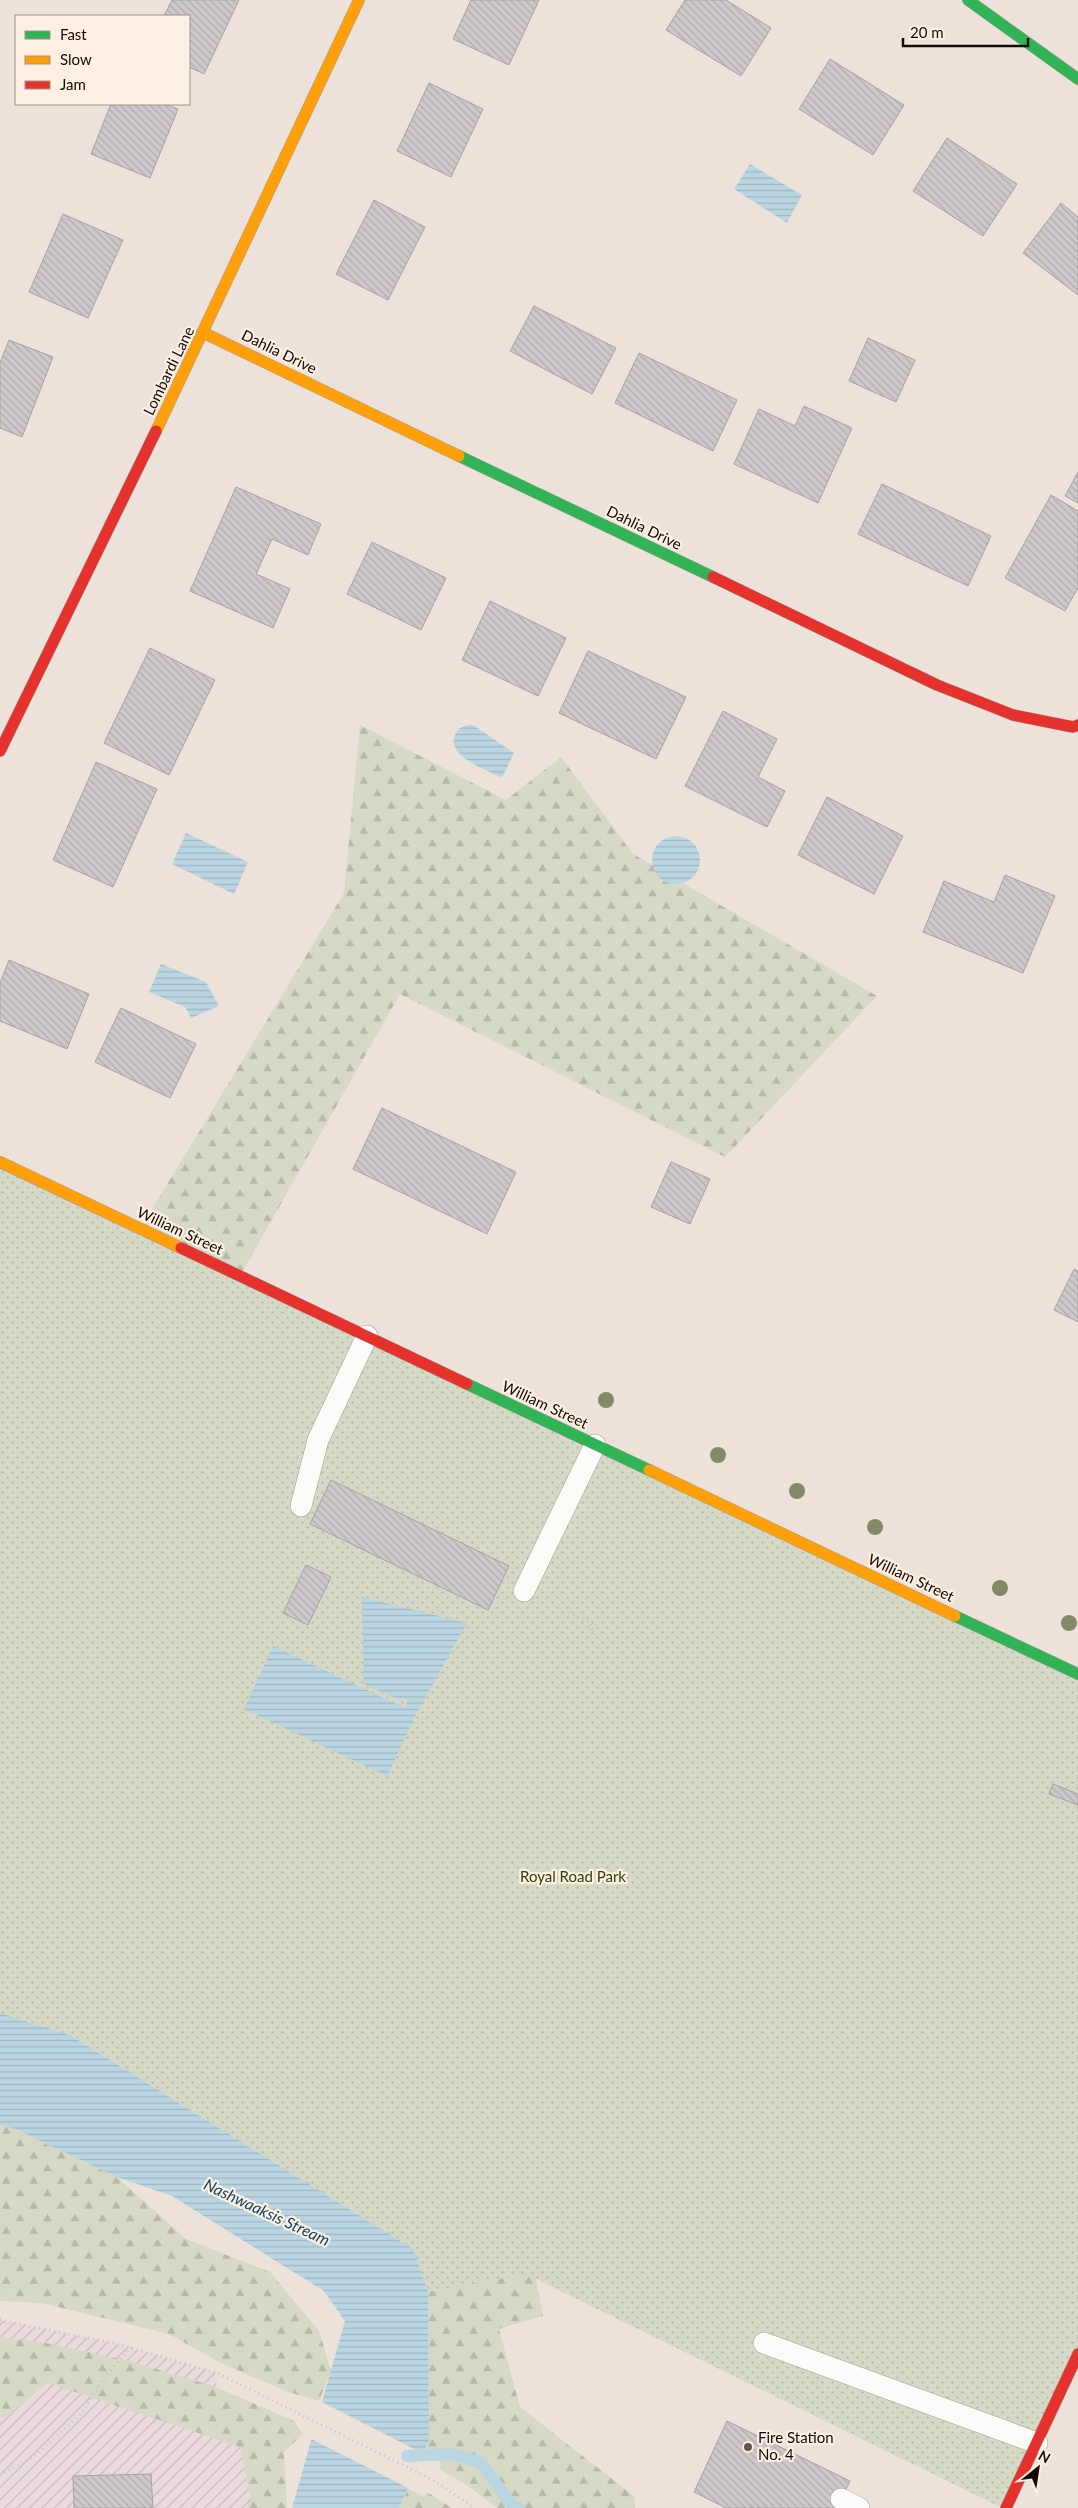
<svg xmlns="http://www.w3.org/2000/svg" width="1078" height="2508" font-family="Lato,sans-serif">
	<style>
		.industrial { fill: url(#industrial-furrows) }
		.forest { fill: url(#forest-firs) }
		.park { fill: url(#park-dots) }
		.water { fill: url(#water-rules) }
		.pier { fill: #ece2da }
		.lines { fill: none; stroke-linecap: round; stroke-linejoin: round }
		.stream { stroke: #bad6e2; stroke-width: 12 }
		.building { fill: url(#building-back-hatch); stroke: #a8a3a2 }
		.lane-casing { stroke: #a49d97; stroke-width: 22 }
		.fast-casing { stroke: #a49d97; stroke-width: 12 }
		.slow-casing { stroke: #a49d97; stroke-width: 12 }
		.jam-casing { stroke: #a49d97; stroke-width: 12 }
		.path { stroke: #c8c4c2; stroke-width: 3; stroke-dasharray: 1 4; stroke-linecap: butt }
		.lane { stroke: #fcfbf9; stroke-width: 21 }
		.fast { stroke: #30b455; stroke-width: 11 }
		.slow { stroke: #ff9f0a; stroke-width: 11 }
		.jam { stroke: #e5322d; stroke-width: 11 }
		.tree { fill: #828a68 }
		.poi-dot { fill: #5e5751; stroke: #feefe3; stroke-width: 2 }
		.labels { text-anchor: middle; stroke-width: 4.5; stroke-linejoin: round; paint-order: stroke }
		.street-label { font-size: 15px; fill: #120c07; stroke: #feefe3 }
		.park-label { font-size: 15px; fill: #2b420a; stroke: #feefe3 }
		.poi-label { font-size: 15px; fill: #120c07; stroke: #feefe3; text-anchor: start }
		.water-label { font-size: 16px; font-style: italic; fill: #0f485f; stroke: #feefe3 }
	</style>
	<defs>
		<pattern id="industrial-furrows" width="10" height="10" patternUnits="userSpaceOnUse" patternTransform="scale(1.25)"><rect width="10" height="10" fill="#ebdadd"/><path d="M-1 1l2-2M0 10L10 0M9 11l2-2" fill="none" stroke="#c8babc"/></pattern>
		<pattern id="forest-firs" width="22" height="20" patternUnits="userSpaceOnUse" patternTransform="scale(1.25)"><rect width="22" height="20" fill="#d5d9c6"/><path d="M5 1l3.5 6h-7zM16 11l3.5 6h-7z" fill="#b6b9a9"/></pattern>
		<pattern id="park-dots" width="8" height="8" patternUnits="userSpaceOnUse" patternTransform="scale(1.25)"><rect width="8" height="8" fill="#d5d9c6"/><path d="M2 2h.1M6 6h.1" fill="none" stroke="#b6b9a9" stroke-width="1.8" stroke-linecap="round"/></pattern>
		<pattern id="water-rules" width="6" height="5" patternUnits="userSpaceOnUse" patternTransform="scale(1.25)"><rect width="6" height="5" fill="#bad6e2"/><path d="M0 2.5h6" fill="none" stroke="#9fb6c0"/></pattern>
		<pattern id="building-back-hatch" width="6" height="6" patternUnits="userSpaceOnUse" patternTransform="scale(1.25)"><rect width="6" height="6" fill="#cec8cc"/><path d="M-1 5l2 2M0 0l6 6M5-1l2 2" fill="none" stroke="#b0abae"/></pattern>
	</defs>
	<rect width="100%" height="100%" fill="#ece2da"/>
	<!-- industrial -->
	<path class="industrial" d="M0,2320l118,24 99,29 -5,63 29,11 10,53 -5,8h-246z"/>
	<!-- forest -->
	<g class="forest">
		<path d="M360,725l146,75 55,-43 72,97 244,142 -152,161 -325,-163 -160,282 -100,-47 204,-336z"/>
		<path d="M0,1870l532,386 11,60 -44,13 21,78 115,90v11h-138l-32,-24 -26,-15 2,-6 -18,-9 6,-14 -1,-148 -15,-43 -340,-213 -73,-23z"/>
		<path d="M0,2125l14,4 103,48 69,62 84,33 49,59 12,39 -12,31 -31,-9 -67,-29 -52,-29 -128,-31 -41,-2z"/>
		<path d="M0,2337l41,5 88,19 87,26 78,34 9,13 -19,18 3,56h-41l5,-8 -11,-53 -192,-64 -43,34h-5z"/>
		<path d="M408,2489l16,7 3,-4 25,16h-53z"/>
	</g>
	<!-- park -->
	<path class="park" d="M0,1162l1078,512v680l-76,154 -476,-234 -98,18 -15,-44 -340,-212 -73,-23z"/>
	<!-- water -->
	<g class="water">
		<path d="M750,164l52,31 -15,28 -53,-34z"/>
		<path d="M473,725l41,28 -11,23 -3,1c-15,-8 -57,-22 -44,-44 4,-7 10,-8 17,-8z"/>
		<path d="M186,833l62,29 -14,32 -62,-30z"/>
		<circle cx="676" cy="860" r="24"/>
		<path d="M161,964l45,18 13,24 -28,12 -6,-11 -36,-15z"/>
		<path d="M362,1597l105,26 -51,91 -29,62 -143,-67 29,-63 132,62 3,-8 -6,-3 -2,3 -36,-16z"/>
		<path d="M0,2013l72,23 341,213 15,43 1,148 -30,68h-107l53,-187 -21,-30 -152,-95 -55,-19 -102,-48 -15,-4z"/>
	</g>
	<!-- pier -->
	<path class="pier" d="M320,2401l106,54 -16,34 -101,-51z"/>
	<g class="lines">
		<!-- stream -->
		<path class="stream" d="M407,2456l45,-2 29,9 31,42 6,3"/>
	</g>
	<!-- building -->
	<g class="building">
		<path d="M172,0h67l-35,74 -15,-7v-51h-25z"/>
		<path d="M471,0h68l-30,65 -56,-26z"/>
		<path d="M685,0h41l45,28 -30,48 -75,-46z"/>
		<path d="M830,59l74,46 -31,50 -74,-46z"/>
		<path d="M429,83l54,26 -32,68 -54,-26z"/>
		<path d="M111,104h54l13,5 -28,69 -59,-24z"/>
		<path d="M947,138l70,46 -34,52 -70,-45z"/>
		<path d="M374,200l51,27 -37,73 -52,-26z"/>
		<path d="M1061,203l17,14v78l-55,-42z"/>
		<path d="M63,214l60,26 -35,78 -59,-26z"/>
		<path d="M534,306l82,42 -24,46 -82,-43z"/>
		<path d="M868,338l47,22 -19,42 -47,-21z"/>
		<path d="M9,340l44,17 -31,80 -22,-9v-65z"/>
		<path d="M639,353l98,47 -24,51 -98,-48z"/>
		<path d="M804,406l48,22 -34,75 -84,-39 25,-55 36,17z"/>
		<path d="M1078,472v31l-13,-7z"/>
		<path d="M882,484l109,52 -23,50 -110,-52z"/>
		<path d="M236,487l85,37 -13,31 -36,-16 -16,35 34,15 -17,39 -83,-37z"/>
		<path d="M1051,495l27,16v77l-13,23 -60,-33z"/>
		<path d="M372,542l74,36 -25,52 -74,-36z"/>
		<path d="M490,601l76,37 -28,58 -76,-36z"/>
		<path d="M150,648l65,32 -46,95 -65,-32z"/>
		<path d="M588,651l98,46 -30,62 -97,-46z"/>
		<path d="M723,711l54,28 -19,38 27,14 -18,36 -82,-41z"/>
		<path d="M96,762l61,27 -44,98 -60,-27z"/>
		<path d="M827,797l76,39 -29,58 -76,-39z"/>
		<path d="M1005,875l50,21 -32,77 -100,-41 21,-51 50,21z"/>
		<path d="M9,960l80,34 -22,55 -67,-28v-38z"/>
		<path d="M121,1008l75,36 -26,54 -75,-36z"/>
		<path d="M382,1108l134,64 -29,62 -134,-65z"/>
		<path d="M671,1162l39,17 -20,45 -39,-17z"/>
		<path d="M1074,1269l4,2v51l-24,-12z"/>
		<path d="M331,1480l178,86 -21,44 -178,-86z"/>
		<path d="M306,1565l25,12 -23,48 -25,-12z"/>
		<path d="M1053,1784l25,10v11l-29,-11z"/>
		<path d="M727,2421l123,60 -13,27h-111l-32,-16z"/>
		<path d="M151,2474l2,34h-79l-1,-32z"/>
	</g>
	<g class="lines">
		<!-- lane casing -->
		<g class="lane-casing">
			<g id="lane">
				<path d="M301,1506l17,-66 49,-104"/>
				<path d="M524,1591l71,-146"/>
				<path d="M764,2343l273,100"/>
				<path d="M841,2499l18,9"/>
			</g>
		</g>
		<!-- fast casing -->
		<g class="fast-casing">
			<g id="fast">
				<path d="M968,0l110,79"/>
				<path d="M459,456l254,121"/>
				<path d="M467,1384l182,86"/>
				<path d="M955,1616l123,58"/>
			</g>
		</g>
		<!-- slow casing -->
		<g class="slow-casing">
			<g id="slow">
				<path d="M204,333l255,123"/>
				<path d="M156,431l203,-431"/>
				<path d="M0,1162l181,86"/>
				<path d="M649,1470l306,146"/>
			</g>
		</g>
		<!-- jam casing -->
		<g class="jam-casing">
			<g id="jam">
				<path d="M713,577l224,108 76,30 60,12 5,-2"/>
				<path d="M0,751l156,-320"/>
				<path d="M181,1248l286,136"/>
				<path d="M1006,2508l72,-154"/>
			</g>
		</g>
		<!-- path -->
		<g class="path">
			<path d="M569,1612l20,10 5,12"/>
			<path d="M0,2320l118,24 99,29 216,107 42,28"/>
			<path d="M0,2475l35,-19 47,-43 21,-34 28,-32"/>
		</g>
		<!-- lane -->
		<use href="#lane" class="lane"/>
		<!-- fast -->
		<use href="#fast" class="fast"/>
		<!-- slow -->
		<use href="#slow" class="slow"/>
		<!-- jam -->
		<use href="#jam" class="jam"/>
	</g>
	<!-- trees -->
	<g class="tree">
		<circle cx="606" cy="1400" r="8"/>
		<circle cx="718" cy="1455" r="8"/>
		<circle cx="797" cy="1491" r="8"/>
		<circle cx="875" cy="1527" r="8"/>
		<circle cx="1000" cy="1588" r="8"/>
		<circle cx="1069" cy="1623" r="8"/>
	</g>
	<!-- markers -->
	<circle class="poi-dot" cx="748" cy="2447" r="5"/>
	<g class="labels">
		<!-- street labels -->
		<g class="street-label">
			<text transform="translate(279 352) rotate(26)" y="5">Dahlia Drive</text>
			<text transform="translate(169 371) rotate(-64)" y="5">Lombardi Lane</text>
			<text transform="translate(644 528) rotate(26)" y="5">Dahlia Drive</text>
			<text transform="translate(180 1231) rotate(25)" y="5">William Street</text>
			<text transform="translate(545 1405) rotate(25)" y="5">William Street</text>
			<text transform="translate(911 1578) rotate(25)" y="5">William Street</text>
		</g>
		<!-- park labels -->
		<g class="park-label">
			<text x="573" y="1882">Royal Road Park</text>
		</g>
		<!-- poi labels -->
		<g class="poi-label">
			<text x="758" y="2443">Fire Station<tspan x="758" dy="17">No. 4</tspan></text>
		</g>
		<!-- water labels -->
		<g class="water-label">
			<text transform="translate(267 2212) rotate(25)" y="6">Nashwaaksis Stream</text>
		</g>
	</g>
	<!-- legend -->
	<rect x="15" y="15" width="175" height="90" fill="#feefe3" stroke="#a0948b"/>
	<rect x="25" y="31" width="25" height="8" fill="#30b455" stroke="#a0948b"/>
	<text x="60" y="40" font-size="15" fill="#120c07">Fast</text>
	<rect x="25" y="56" width="25" height="8" fill="#ff9f0a" stroke="#a0948b"/>
	<text x="60" y="65" font-size="15" fill="#120c07">Slow</text>
	<rect x="25" y="81" width="25" height="8" fill="#e5322d" stroke="#a0948b"/>
	<text x="60" y="90" font-size="15" fill="#120c07">Jam</text>
	<!-- north arrow -->
	<g transform="translate(1038 2468) rotate(30)" stroke="#feefe3" stroke-width="4" paint-order="stroke">
	<path d="M0-4L9 19L0 12L-9 19Z" fill="#120c07"/>
	<text y="-8" font-size="14" font-weight="bold" text-anchor="middle" fill="#120c07">N</text>
	</g>
	<!-- scale -->
	<path d="M903 38v8h125v-8" fill="none" stroke="#120c07" stroke-width="2.5"/>
	<text x="910" y="38" font-size="15" fill="#120c07" stroke="#feefe3" stroke-width="4" paint-order="stroke">20 m</text>
</svg>
